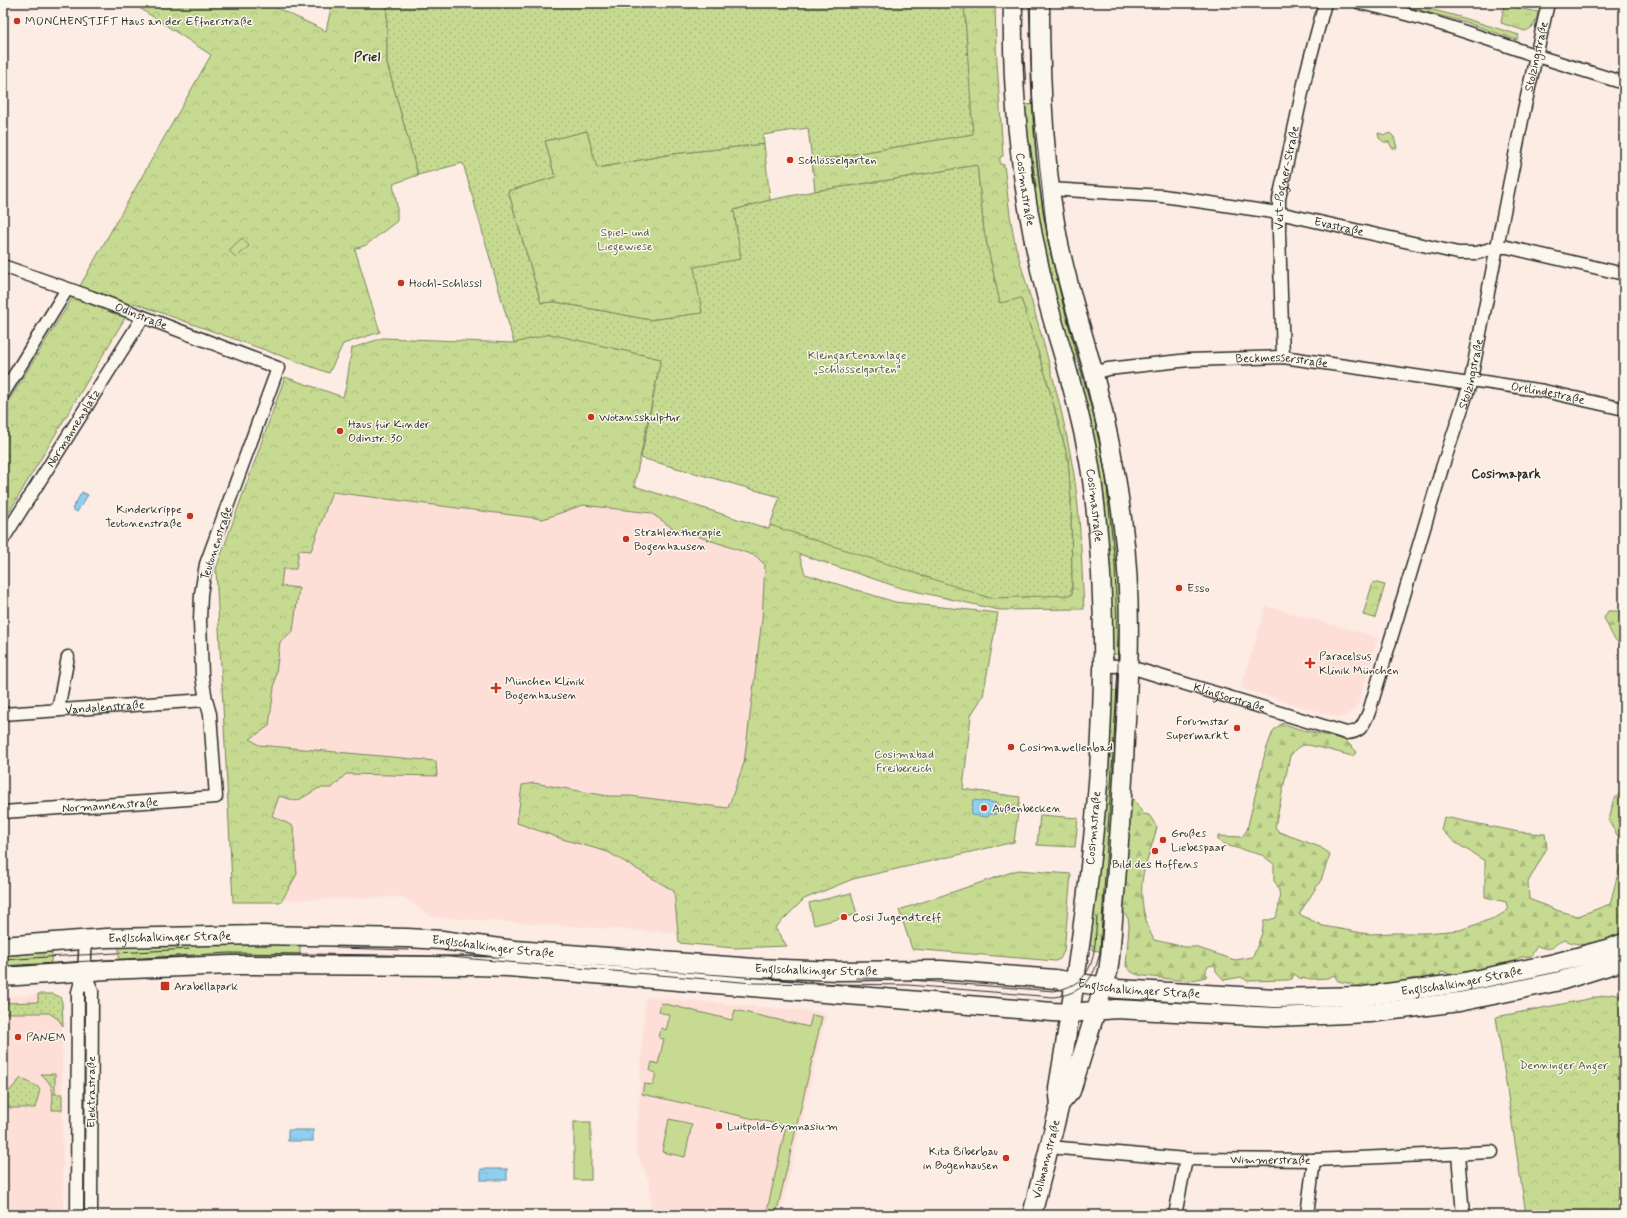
<svg xmlns="http://www.w3.org/2000/svg" width="1627" height="1218" font-family="Mynerve,sans-serif">
	<style>
		.built { fill: #fddfd8 }
		.grass { fill: url(#grass-tufts); stroke: #78835e }
		.forest { fill: url(#forest-firs); stroke: #78835e }
		.park { fill: url(#park-crowns); stroke: #78835e }
		.garden { fill: url(#garden-dots); stroke: #78835e }
		.pitch { fill: #c6db91; stroke: #78835e }
		.water { fill: url(#water-ripples); stroke: #678ea2 }
		.lines { fill: none; stroke-linecap: round; stroke-linejoin: round }
		.street-casing { stroke: #2b2b2b; stroke-width: 15 }
		.secondary-casing { stroke: #2b2b2b; stroke-width: 21 }
		.street { stroke: #fbf7ec; stroke-width: 12 }
		.secondary { stroke: #fbf7ec; stroke-width: 18 }
		.tram { stroke: #2b2b2b; stroke-width: 1 }
		.poi-dot { fill: #c8321e; stroke: #fbf7ec; stroke-width: 1.5 }
		.labels { text-anchor: middle; stroke-width: 3; stroke-linejoin: round; paint-order: stroke }
		.poi-label { font-size: 12px; fill: #2b2b2b; stroke: #fbf7ec; text-anchor: start }
		.street-label { font-size: 12px; fill: #2b2b2b; stroke: #fbf7ec }
		.park-label { font-size: 12px; fill: #525744; stroke: #fbf7ec }
		.neighbourhood-label { font-size: 13px; font-weight: bold; fill: #2b2b2b; stroke: #fbf7ec }
		.quarter-label { font-size: 14px; font-weight: bold; fill: #2b2b2b; stroke: #fbf7ec }
	</style>
	<defs>
		<pattern id="grass-tufts" width="24" height="20" patternUnits="userSpaceOnUse"><rect width="24" height="20" fill="#c6db91"/><path d="M3 7l-1-3M5 7V3M7 7l1-3M15 17l-1-3M17 17v-4M19 17l1-3" fill="none" stroke="#aabc7d"/></pattern>
		<pattern id="forest-firs" width="22" height="20" patternUnits="userSpaceOnUse"><rect width="22" height="20" fill="#c6db91"/><path d="M5 1l3.5 6h-7zM16 11l3.5 6h-7z" fill="#aabc7d"/></pattern>
		<pattern id="park-crowns" width="20" height="18" patternUnits="userSpaceOnUse"><rect width="20" height="18" fill="#c6db91"/><path d="M2 6a3 3 0 1 1 6 0M12 15a3 3 0 1 1 6 0" fill="none" stroke="#aabc7d"/></pattern>
		<pattern id="garden-dots" width="8" height="8" patternUnits="userSpaceOnUse"><rect width="8" height="8" fill="#c6db91"/><path d="M2 2h.1M6 6h.1" fill="none" stroke="#aabc7d" stroke-width="1.8" stroke-linecap="round"/></pattern>
		<pattern id="water-ripples" width="26" height="14" patternUnits="userSpaceOnUse"><rect width="26" height="14" fill="#8fd0f1"/><path d="M2 4q2-2 4 0t4 0M15 11q2-2 4 0t4 0" fill="none" stroke="#7cb3cf"/></pattern>
	</defs>
	<rect width="100%" height="100%" fill="#fcece3"/>
	<filter id="ink" filterUnits="userSpaceOnUse"><feTurbulence type="fractalNoise" baseFrequency=".025" numOctaves="2"/><feDisplacementMap in="SourceGraphic" scale="8" xChannelSelector="R" yChannelSelector="G"/><feConvolveMatrix kernelMatrix="1 2 1 2 8 2 1 2 1" color-interpolation-filters="sRGB"/></filter>
	<g filter="url(#ink)">
		<!-- built -->
		<g class="built">
			<path d="M485,447l297,110 -23,180 -69,197 -259,-17 -28,-20 -165,4 -15,-330 88,-98z"/>
			<path d="M1266,606l112,31 -20,68 -7,8 -11,4 -7,-1 -92,-28z"/>
			<path d="M38,994h19l3,3 2,5 1,213h-60v-218z"/>
			<path d="M645,997l176,15 5,4 -46,199h-129l-1,-31 -14,-33z"/>
		</g>
		<!-- grass -->
		<g class="grass">
			<path d="M1413,5l40,10 66,20 -2,5 -52,-18 -50,-13z"/>
			<path d="M1504,5l34,7c-2,9 -3,16 -13,19l-24,-8z"/>
			<path d="M1040,104l47,256 -16,4 -22,-75 -29,-184z"/>
			<path d="M1089,367l33,183 1,104h-13l-37,-282z"/>
			<path d="M1106,690l17,1 -17,261 -14,-2 1,-5 -4,-1 10,-109z"/>
			<path d="M1040,815l38,3 -3,29 -38,-2z"/>
			<path d="M1018,870l53,4 -7,77 -4,8 -5,2 -143,-12 -13,-39z"/>
			<path d="M300,942v14l-181,8v-19z"/>
			<path d="M53,947l-3,20 -47,3v-18z"/>
		</g>
		<!-- forest -->
		<g class="forest">
			<path d="M1608,611h16v34c-12,-3 -14,-17 -20,-27z"/>
			<path d="M1282,723l17,6 46,11 12,12 -5,4c-8,-2 -43,-12 -47,-11 -8,1 -10,5 -15,11l-15,71 4,5 41,15 10,7 -9,26 -22,34 24,12 45,8 25,-1h33l34,-3 37,-13 11,-7 -2,-8 -21,-5v-36l-29,-18 -15,-13 3,-13 75,15 26,2 2,14 -19,34 1,17 27,11 22,6 32,-12 10,-38 1,-25 -12,-19 4,-21 11,-13v150c-20,4 -40,11 -59,2 -15,4 -8,13 -28,6l-6,10 -10,1 -9,5 -7,8 -14,2 -13,-2 -5,5 -23,4 -2,-6 -7,-1 -2,6h-3l-2,-3h-2l-2,4 -7,2c-9,-6 -16,-1 -24,4l-9,-2v4l-20,1 -6,-4 -9,3 -3,-3 -14,-3 -4,-6 -6,3 -16,1 -13,-1 -2,-2 -3,-2 -2,5 -4,1 -40,1 -7,-4 -17,3 -8,-9 -1,-6 -6,1 -3,3v8l-18,4 -44,-5c-8,-1 -14,-4 -18,-10l3,-40 -1,-8 -5,-7 4,-109 7,-3 9,15 6,1 8,12c-4,16 -10,32 -14,48 -4,21 1,47 11,65l31,7h10l40,13 18,-3 9,-24 2,-12 12,-3c3,-12 7,-28 -2,-37v-17l-12,-9 -33,-9 -11,-6v-4l24,1 5,-7 18,-77 8,-22z"/>
		</g>
		<!-- park -->
		<g class="park">
			<path d="M132,3h134l60,28 6,-28h55v60l31,112 -25,9 4,22v15l-31,24 -11,4 25,83 -37,12 -14,29 -195,-70 -131,219v-112l78,-126 130,-229z"/>
			<path d="M964,3h31l1,43 7,110 -3,1v7l4,1 6,50 5,29c20,71 43,142 56,214 10,50 10,101 13,151l-85,1 -98,-22 -102,-34 6,20 90,28 103,11 -15,83 -12,19 -8,74 57,8 -6,45 -161,37 -49,20 -29,29 12,18 -53,2 -55,-5 -5,-52 -66,-39 -46,-13 -45,-16 5,-38 12,-2 74,13h22l98,12 16,-45 18,-144 3,-54 -9,-9 -85,-29 -20,-14 -68,-8 -40,14 -211,-27 -21,59 -12,-1 -3,19h-13l-2,17 18,2 -6,43 -13,11 -11,84 -19,13 9,6 177,16 1,15 -91,-2 -14,14h-13l-22,13 -18,-5 -7,20 21,10 4,48 -16,28h-48l-17,-333 69,-192 58,20 3,-10 6,-39 31,-10 131,5 36,-10 111,26 -27,127 135,43 1,-4 302,70 -1,-94 -3,-42 -22,-82 -25,-78 -21,5 -16,-73 -7,-66 -81,14 -81,12 -3,-30 160,-27z"/>
			<path d="M587,131l11,37 74,-14 92,-10 6,56 -36,10 7,49 -39,54 -52,7 -95,-18 -14,1 -33,-112 47,-14 -10,-36z"/>
			<path d="M1378,133l7,2 5,-2 4,4 3,11h-5l-3,-6h-5l-5,-4z"/>
			<path d="M1373,582l12,3 -10,33 -12,-3z"/>
			<path d="M1613,994l11,3v218h-98l-30,-198z"/>
		</g>
		<!-- garden -->
		<g class="garden">
			<path d="M387,3h577l9,131 -161,27 -4,-33 -45,7 1,9 -92,10 -75,14 -10,-37 -42,10 10,36 -47,14 33,112 14,-1 95,18 52,-7 -8,-46 47,-8 -7,-49 36,-10 45,-9 81,-12 81,-14 7,66 16,72 21,-5 25,79 22,82 3,42 1,94 -82,3 -220,-73 10,-28 -139,-39 20,-99 -111,-25 -36,9 -51,-180 -45,12 -31,-112z"/>
			<path d="M38,994h15l7,3 2,5 1,24 -5,-7 -9,-6h-46v-10l35,-1z"/>
			<path d="M41,1074h14v20h7v16h-10c1,-19 3,-23 -11,-36z"/>
			<path d="M21,1078l17,9 2,3 -5,18h-25l-7,-7v-3z"/>
		</g>
		<!-- pitch -->
		<g class="pitch">
			<path d="M242,238l7,8 -13,12 -7,-8z"/>
			<path d="M851,893l6,21 -43,11 -5,-22z"/>
			<path d="M661,1003l71,17 3,-10 74,17 3,-12 10,2 -46,198h-10l20,-89 -144,-32 2,-10 9,1 3,-12 -6,-2 2,-9 6,2 6,-25 -5,-1 2,-10 5,2 4,-15 -11,-3z"/>
			<path d="M669,1119l23,5 -7,33 -23,-5z"/>
			<rect x="574" y="1122" width="17" height="58"/>
		</g>
		<!-- water -->
		<g class="water">
			<path d="M82,492l6,3 -11,17 -5,-3z"/>
			<path d="M973,800l24,3 -1,11h-7l-1,3 -17,-2z"/>
			<rect x="288" y="1130" width="25" height="11"/>
			<rect x="481" y="1169" width="26" height="11"/>
		</g>
		<g class="lines">
			<!-- street casing -->
			<g class="street-casing">
				<g id="street">
					<path d="M1360,3c62,13 118,33 177,53 29,9 58,18 87,27"/>
					<path id="s1" d="M1050,189l113,7 116,17 179,40h19l20,-6h10l117,27"/>
					<path id="s2" d="M3,266l88,31 187,71 -72,196 -5,30 -1,27 2,55 4,24 4,14 6,83 -213,15"/>
					<path id="s3" d="M1283,357l-4,-125v-33l28,-129 18,-67"/>
					<path id="s4" d="M1094,373l14,-4 81,-9 94,-3 187,27"/>
					<path id="s5" d="M1471,380l73,11 80,18"/>
					<path d="M3,394l64,-105"/>
					<path id="s6" d="M3,539l140,-222"/>
					<path id="s7" d="M1103,665l26,2 11,3 206,63c16,-1 17,-8 23,-21l73,-244 28,-84 54,-274 24,-107"/>
					<path d="M58,710l10,-53"/>
					<path id="s8" d="M3,714l203,-14"/>
					<path d="M84,971l8,20 -1,224"/>
					<path id="s9" d="M1049,1147l137,12 128,1 178,-8"/>
					<path d="M1458,1154l5,61"/>
					<path d="M77,1215l1,-223 6,-21 2,-32"/>
					<path d="M1175,1215l11,-56"/>
					<path d="M1307,1215l7,-55"/>
				</g>
			</g>
			<!-- secondary casing -->
			<g class="secondary-casing">
				<g id="secondary">
					<path id="s10" d="M1013,3c-2,101 10,202 35,300 6,23 14,46 20,69 10,36 19,71 24,108 28,202 -1,408 -34,608l2,16 -28,111"/>
					<path d="M1040,3c0,78 3,160 18,236 9,46 24,90 36,136 13,50 23,100 29,152 9,70 6,142 2,212 -3,73 -9,145 -15,218l-2,15 -37,119 -11,13"/>
					<path id="s11" d="M3,946l103,-8 155,-3 146,3 35,2 73,10 239,18 84,3 103,-1 114,9 63,10 157,9 89,-2 91,-12 100,-21 52,-14 17,-6"/>
					<path d="M3,977l104,-7 124,-5 243,1 34,1 545,45 17,1 46,-4 159,8 95,-4 89,-11 39,-8 62,-13 64,-20"/>
				</g>
			</g>
			<!-- street -->
			<use href="#street" class="street"/>
			<!-- secondary -->
			<use href="#secondary" class="secondary"/>
			<!-- tram -->
			<g class="tram">
				<path d="M1024,57l2,28"/>
				<path d="M1030,143l6,45"/>
				<path d="M337,948l72,2"/>
				<path d="M3,960l60,-4 126,-7"/>
				<path d="M3,966l226,-13 157,2 63,2 304,26 155,2 145,12c29,-3 42,-18 47,-46l14,-213 4,-71 -3,-102 -9,-87 -7,-42 -36,-132 -15,-62 -15,-136 -4,-103"/>
				<path d="M856,978l38,1"/>
				<path d="M910,980l144,11c43,-8 40,-37 43,-74"/>
			</g>
		</g>
	</g>
	<!-- markers -->
	<g class="poi-dot">
		<circle cx="17" cy="21" r="4"/>
		<circle cx="790" cy="160" r="4"/>
		<circle cx="401" cy="283" r="4"/>
		<circle cx="591" cy="417" r="4"/>
		<circle cx="340" cy="431" r="4"/>
		<circle cx="190" cy="516" r="4"/>
		<circle cx="626" cy="539" r="4"/>
		<circle cx="1179" cy="588" r="4"/>
		<path d="M1308 657h4v4h4v4h-4v4h-4v-4h-4v-4h4z"/>
		<path d="M494 682h4v4h4v4h-4v4h-4v-4h-4v-4h4z"/>
		<circle cx="1237" cy="728" r="4"/>
		<circle cx="1011" cy="747" r="4"/>
		<circle cx="984" cy="808" r="4"/>
		<circle cx="1163" cy="840" r="4"/>
		<circle cx="1155" cy="851" r="4"/>
		<circle cx="844" cy="917" r="4"/>
		<rect x="160" y="981" width="10" height="10" rx="2"/>
		<circle cx="18" cy="1037" r="4"/>
		<circle cx="719" cy="1126" r="4"/>
		<circle cx="1006" cy="1158" r="4"/>
	</g>
	<g class="labels">
		<!-- poi labels -->
		<g class="poi-label">
			<text x="25" y="25">MÜNCHENSTIFT Haus an der Effnerstraße</text>
			<text x="798" y="164">Schlösselgarten</text>
			<text x="409" y="287">Höchl-Schlössl</text>
			<text x="599" y="421">Wotansskulptur</text>
			<text x="348" y="428">Haus für Kinder<tspan x="348" dy="14">Odinstr. 30</tspan></text>
			<text x="182" y="513" text-anchor="end">Kinderkrippe<tspan x="182" dy="14">Teutonenstraße</tspan></text>
			<text x="634" y="536">Strahlentherapie<tspan x="634" dy="14">Bogenhausen</tspan></text>
			<text x="1187" y="592">Esso</text>
			<text x="1319" y="660">Paracelsus<tspan x="1319" dy="14">Klinik München</tspan></text>
			<text x="505" y="685">München Klinik<tspan x="505" dy="14">Bogenhausen</tspan></text>
			<text x="1229" y="725" text-anchor="end">Forumstar<tspan x="1229" dy="14">Supermarkt</tspan></text>
			<text x="1019" y="751">Cosimawellenbad</text>
			<text x="992" y="812">Außenbecken</text>
			<text x="1171" y="837">Großes<tspan x="1171" dy="14">Liebespaar</tspan></text>
			<text x="1155" y="868" text-anchor="middle">Bild des Hoffens</text>
			<text x="852" y="921">Cosi Jugendtreff</text>
			<text x="174" y="990">Arabellapark</text>
			<text x="26" y="1041">PANEM</text>
			<text x="727" y="1130">Luitpold-Gymnasium</text>
			<text x="998" y="1155" text-anchor="end">Kita Biberbau<tspan x="998" dy="14">in Bogenhausen</tspan></text>
		</g>
		<!-- street labels -->
		<g class="street-label">
			<text dy="4" stroke="none"><textPath href="#s7" startOffset="964">Stolzingstraße</textPath></text>
			<text dy="4" stroke="none"><textPath href="#s3" startOffset="180">Veit-Pogner-Straße</textPath></text>
			<text dy="4" stroke="none"><textPath href="#s10" startOffset="187">Cosimastraße</textPath></text>
			<text dy="4" stroke="none"><textPath href="#s1" startOffset="292">Evastraße</textPath></text>
			<text dy="4" stroke="none"><textPath href="#s2" startOffset="147">Odinstraße</textPath></text>
			<text dy="4" stroke="none"><textPath href="#s4" startOffset="189">Beckmesserstraße</textPath></text>
			<text dy="4" stroke="none"><textPath href="#s7" startOffset="640">Stolzingstraße</textPath></text>
			<text dy="4" stroke="none"><textPath href="#s5" startOffset="78">Ortlindestraße</textPath></text>
			<text dy="4" stroke="none"><textPath href="#s6" startOffset="131">Normannenplatz</textPath></text>
			<text dy="4" stroke="none"><textPath href="#s10" startOffset="511">Cosimastraße</textPath></text>
			<text transform="translate(216 543) rotate(-72)" y="4">Teutonenstraße</text>
			<text dy="4" stroke="none"><textPath href="#s7" startOffset="131">Klingsorstraße</textPath></text>
			<text dy="4" stroke="none"><textPath href="#s8" startOffset="102">Vandalenstraße</textPath></text>
			<text transform="translate(110 805) rotate(-4)" y="4">Normannenstraße</text>
			<text transform="translate(1093 828) rotate(-85)" y="4">Cosimastraße</text>
			<text dy="4" stroke="none"><textPath href="#s11" startOffset="167">Englschalkinger Straße</textPath></text>
			<text dy="4" stroke="none"><textPath href="#s11" startOffset="491">Englschalkinger Straße</textPath></text>
			<text dy="4" stroke="none"><textPath href="#s11" startOffset="815">Englschalkinger Straße</textPath></text>
			<text dy="4" stroke="none"><textPath href="#s11" startOffset="1463">Englschalkinger Straße</textPath></text>
			<text dy="4" stroke="none"><textPath href="#s11" startOffset="1139">Englschalkinger Straße</textPath></text>
			<text transform="translate(91 1092) rotate(-90)" y="4">Elektrastraße</text>
			<text transform="translate(1046 1159) rotate(-76)" y="4">Vollmannstraße</text>
			<text dy="4" stroke="none"><textPath href="#s9" startOffset="222">Wimmerstraße</textPath></text>
		</g>
		<!-- park labels -->
		<g class="park-label">
			<text x="625" y="236">Spiel- und<tspan x="625" dy="14">Liegewiese</tspan></text>
			<text x="857" y="359">Kleingartenanlage<tspan x="857" dy="14">„Schlösselgarten“</tspan></text>
			<text x="904" y="758">Cosimabad<tspan x="904" dy="14">Freibereich</tspan></text>
			<text x="1564" y="1069">Denninger Anger</text>
		</g>
		<!-- neighbourhood labels -->
		<g class="neighbourhood-label">
			<text x="1506" y="478">Cosimapark</text>
		</g>
		<!-- quarter labels -->
		<g class="quarter-label">
			<text x="367" y="61">Priel</text>
		</g>
	</g>
	<!-- margin -->
	<rect width="1627" height="1218" fill="none" stroke="#fbf7ec" stroke-width="16"/>
	<rect x="8" y="8" width="1611" height="1202" fill="none" stroke="#2b2b2b" stroke-width="1.5" filter="url(#ink)"/>
</svg>
